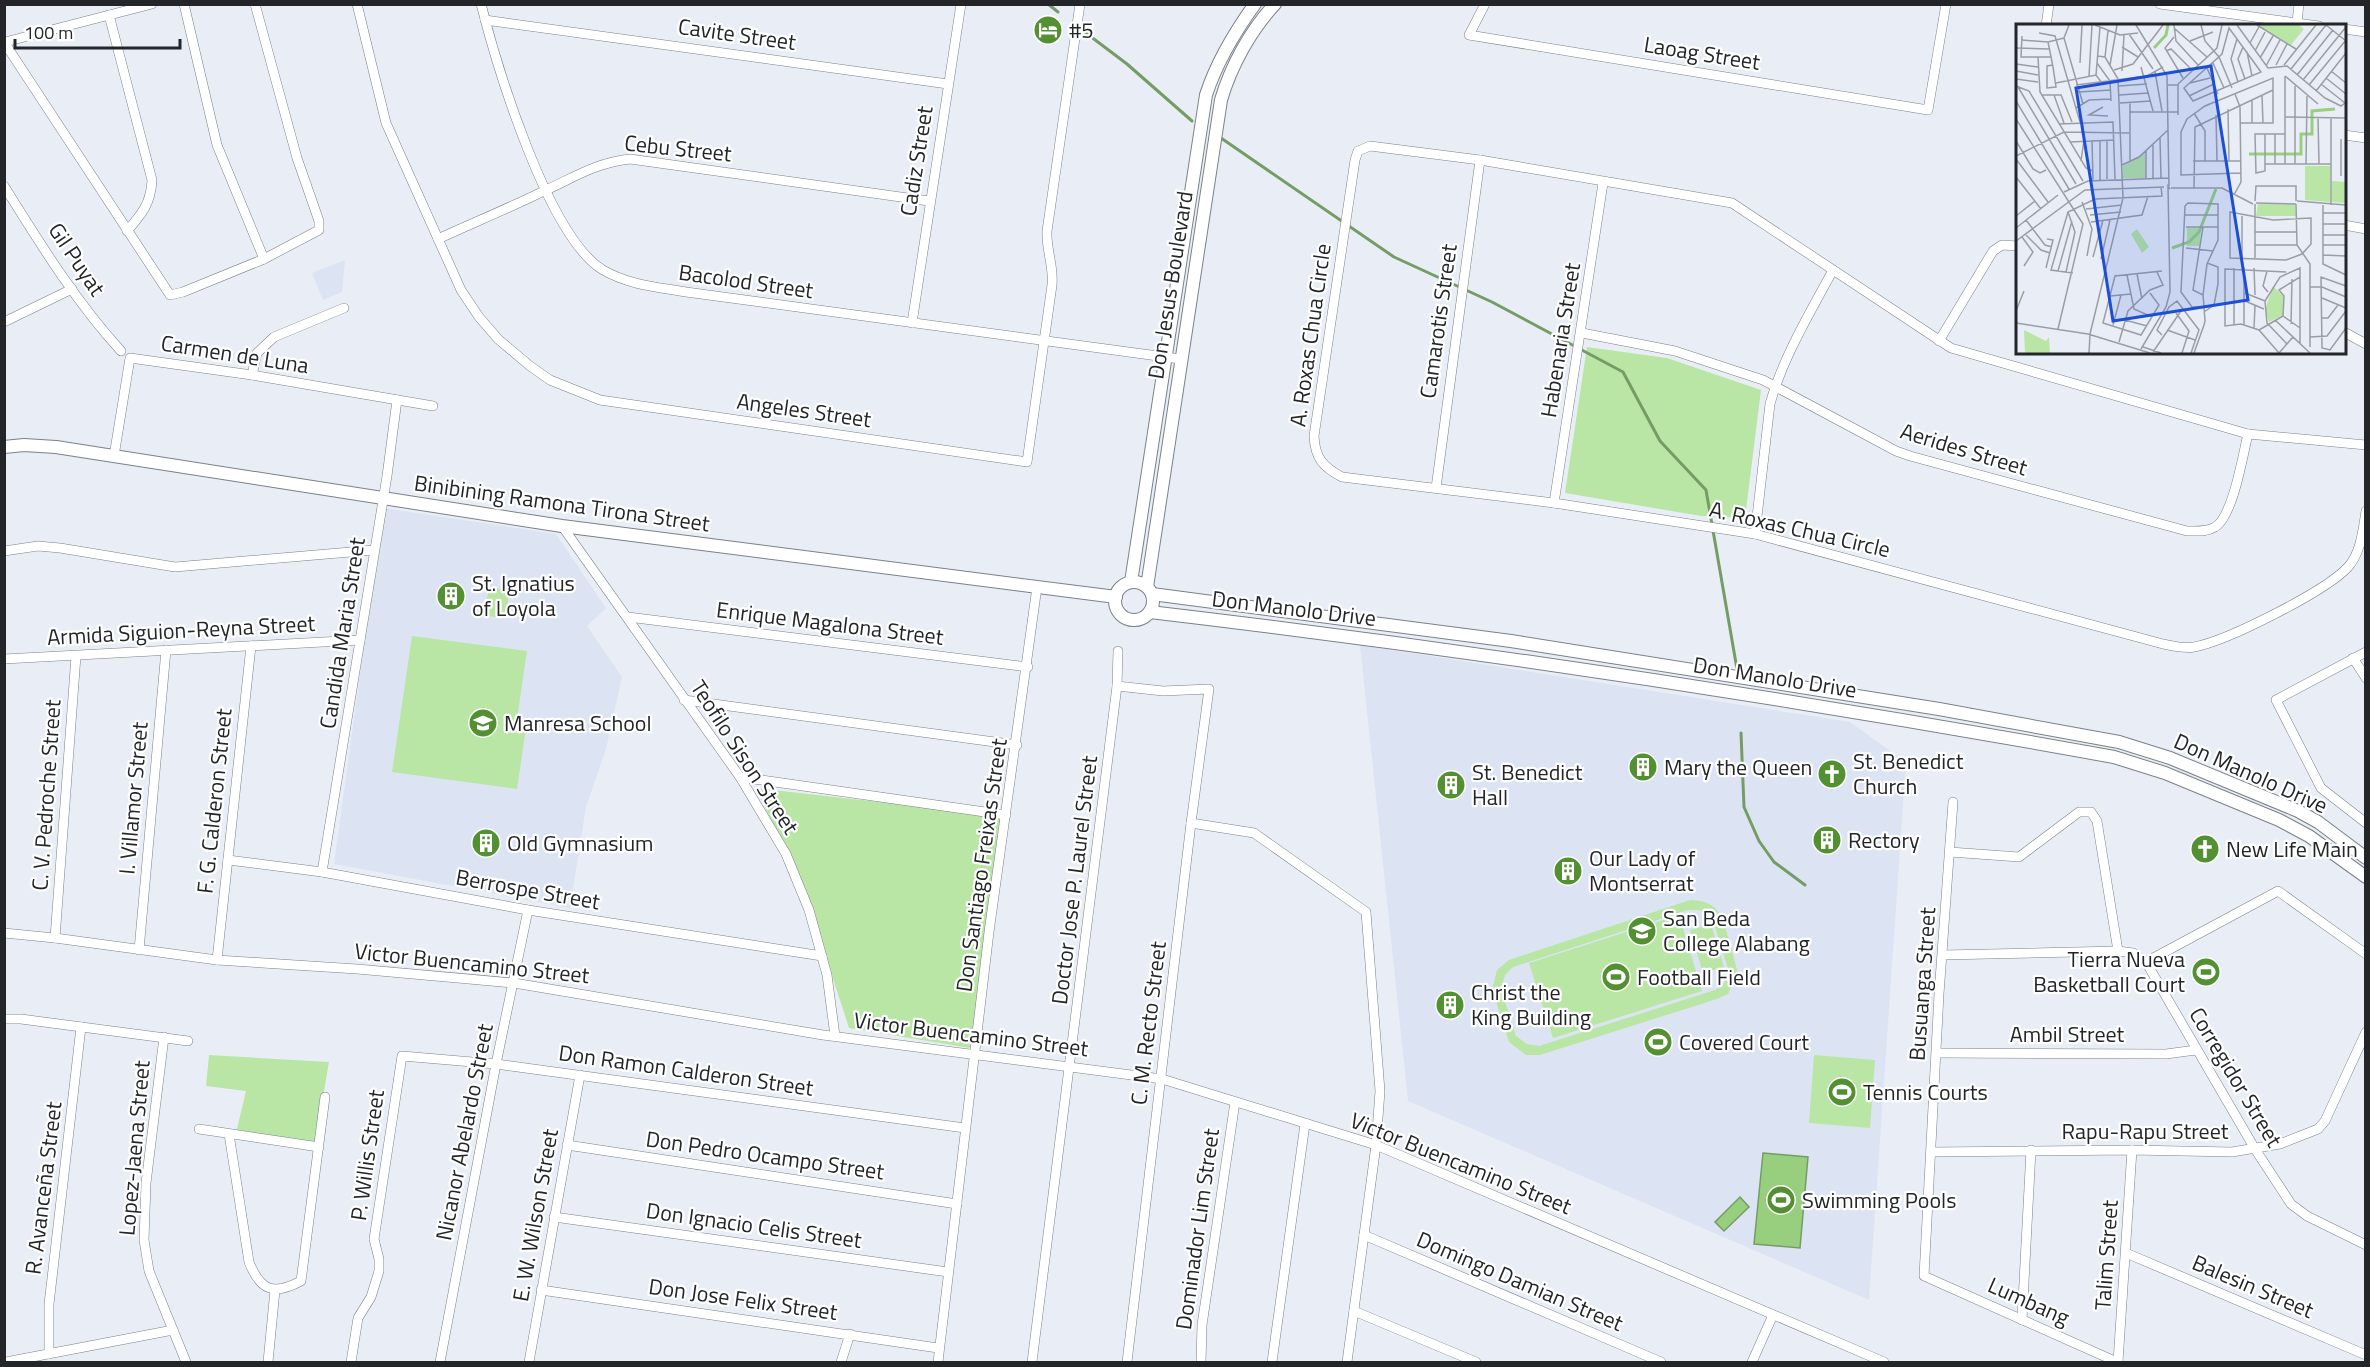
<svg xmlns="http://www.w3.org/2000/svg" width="2370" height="1367" font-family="'Titillium Web',sans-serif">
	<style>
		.built { fill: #dce4f3 }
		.green { fill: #b9e6a5; fill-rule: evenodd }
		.water { fill: #98cf7e; stroke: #759c64; stroke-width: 1.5 }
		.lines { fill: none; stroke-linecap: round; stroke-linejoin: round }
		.stream { stroke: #759c64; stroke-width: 3 }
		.minor-casing { stroke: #7c8087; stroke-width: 10 }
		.tertiary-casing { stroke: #7c8087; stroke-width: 14 }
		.minor { stroke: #fff; stroke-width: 9 }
		.tertiary { stroke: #fff; stroke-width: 12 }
		.labels { text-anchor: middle; stroke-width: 4.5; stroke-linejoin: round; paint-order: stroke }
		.poi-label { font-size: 22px; fill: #232528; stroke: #fff; text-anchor: start }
		.street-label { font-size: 22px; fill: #232528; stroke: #fff }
		.inset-river { fill: none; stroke: #98cf7e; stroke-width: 3 }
		.inset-road { fill: none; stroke: #9a9ea4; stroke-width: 1.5 }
		.view { fill: #1d4ed8; fill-opacity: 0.15; stroke: #1d4ed8; stroke-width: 3 }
		.inset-edge { fill: none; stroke: #232528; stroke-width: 3 }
	</style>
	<rect width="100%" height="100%" fill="#e9eef6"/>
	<!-- built -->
	<g class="built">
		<path d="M345,260l-3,32 -19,8 -11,-27z"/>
		<path d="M383,508l173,26 50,74 -19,18 35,51 -16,72 -20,58 -16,101 -236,-44z"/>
		<path d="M1360,645l490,77 56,40 -37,538 -461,-199z"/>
	</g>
	<!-- green -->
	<g class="green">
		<path d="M1587,347l80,11 94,32 -16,128 -44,-2 -136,-23z"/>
		<path d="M489,587l21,3 -5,29 -21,-4z"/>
		<path d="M412,636l115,15 -11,75 10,2 -9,61 -125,-17z"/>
		<path d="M756,788l247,28 -33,232 -121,-20 -44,-136z"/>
		<path d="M1690,900c11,0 23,3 29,13 7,11 15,46 19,60l-10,21 -11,5 -177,56h-14l-17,-13 -17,-52 5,-20 12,-10zM1688,910h11l13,7 17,55 -6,13 -8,5 -176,56 -12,-2 -11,-8 -15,-48 4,-13 8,-8z"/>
		<path d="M1679,915l23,76 -149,47 -24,-75z"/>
		<path d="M1711,924l13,43 -21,6 -13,-43z"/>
		<path d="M209,1055l120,7 -14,82 -79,-11 10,-42 -40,-5z"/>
		<path d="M1814,1055l61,5 -5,68 -61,-5z"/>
	</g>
	<!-- water -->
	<g class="water">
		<path d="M1763,1153l45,4 -8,91 -46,-4z"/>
		<path d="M1740,1197l9,10 -25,24 -9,-9z"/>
	</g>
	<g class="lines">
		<!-- stream -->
		<g class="stream">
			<path d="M1048,4l10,8"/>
			<path d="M1082,30l45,34 65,57"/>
			<path d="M1221,138l173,119 98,45 131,70 37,69 46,49 31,179"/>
			<path d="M1741,733l3,74 15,34 15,21 31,23"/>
		</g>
		<!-- minor casing -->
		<g class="minor-casing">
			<g id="minor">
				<path d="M184,4l33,141 47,114"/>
				<path d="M357,4l29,119 75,167 18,27 19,22 32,27 20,14 50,20 427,62 25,-177c2,-19 -6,-35 -5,-54l33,-227"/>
				<path d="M481,4c16,63 67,233 122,266 26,15 54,17 83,22l494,67"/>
				<path d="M1485,4l-16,31 459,75 18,-106"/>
				<path d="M2160,4l159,22"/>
				<path d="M109,15l43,165c-1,23 -10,34 -25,51"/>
				<path d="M485,20l463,64"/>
				<path d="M2297,22l2,-18"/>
				<path d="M2046,26l3,-22"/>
				<path d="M2344,29l22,3"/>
				<path d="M4,42l166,253 13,-3 81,-33 55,-29v-9l-22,-63 -42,-154"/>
				<path d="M5,42l147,-38"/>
				<path d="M2344,135l22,3"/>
				<path d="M4,186c35,56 72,116 117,165"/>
				<path d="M2344,225l22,4"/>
				<path d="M438,239c35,-16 71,-31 106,-48 31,-14 51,-28 86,-32l299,42"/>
				<path d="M4,322l68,-33"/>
				<path d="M912,323l49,-319"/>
				<path d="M2344,332l22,12"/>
				<path d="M1582,333l93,18 88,29 133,71 14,5 277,75c10,0 20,1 28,-4 18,-10 28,-73 33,-93"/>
				<path d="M1939,341l54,-90 9,-6 16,1"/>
				<path d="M252,375l5,-22 17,-16 70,-29"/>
				<path d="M2366,445l-118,-11 -297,-86 -219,-145 -252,-43 -110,-14 -12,5 -3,9 -41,276c1,22 9,31 28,41l212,26 201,31 408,110c10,2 21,5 31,3 33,-6 132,-56 154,-80 13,-14 15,-38 18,-56"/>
				<path d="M114,456l16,-98 122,17 181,31"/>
				<path d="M1436,488l44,-328"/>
				<path d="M1554,503l49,-320"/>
				<path d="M562,526l178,251 46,77 23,56 18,65 8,61"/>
				<path d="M1755,534l15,-130c13,-47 40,-91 63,-134"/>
				<path d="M4,551l34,-5 22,2 115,19 199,-17"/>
				<path d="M628,617l400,50"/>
				<path d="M2366,652l-90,48 45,88 45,35"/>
				<path d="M2353,658l13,20"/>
				<path d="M4,659l356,-19"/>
				<path d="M1117,686l46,5 46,-2 -18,134 -64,539"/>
				<path d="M684,700l333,45"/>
				<path d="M740,777l266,38"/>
				<path d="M1953,802l-14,192 -15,282 193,86"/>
				<path d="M1191,823l63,10 112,79 14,179 -4,54 -29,217"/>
				<path d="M1950,852l69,5 60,-45h12l6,9 21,130"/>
				<path d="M228,860l94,12 206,38 294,46"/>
				<path d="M322,872l65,-396 10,-76"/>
				<path d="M4,933l51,5 162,22 140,9 157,14 309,52 339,44 214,66 508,217"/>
				<path d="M55,938l21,-282"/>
				<path d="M139,950l27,-300"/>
				<path d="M1943,955l175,-4 15,2 13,9 109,187 36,55 16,12 59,29"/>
				<path d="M217,960l34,-314"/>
				<path d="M2146,962l132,-71 88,63"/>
				<path d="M4,1019h17l167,22"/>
				<path d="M164,1037l-18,146 -2,57 5,31 37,91"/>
				<path d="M1937,1053l229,1 30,-4"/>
				<path d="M199,1129l120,18"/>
				<path d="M229,1134l20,128c11,28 24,34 52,19l24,-184"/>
				<path d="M567,1145l390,59"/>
				<path d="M1931,1152l201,-2 100,2 48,-8 38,-15 7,-8 41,-89"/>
				<path d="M554,1217l394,55"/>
				<path d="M1364,1235l297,127"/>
				<path d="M2126,1253l240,102"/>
				<path d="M541,1290l397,58"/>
				<path d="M1354,1311l122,51"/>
				<path d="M2022,1320l9,-170"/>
				<path d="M49,1354v-50l32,-277"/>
				<path d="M6,1362l167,-32"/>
				<path d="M268,1362l7,-72"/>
				<path d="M351,1362l7,-44 13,-21 8,-26v-12l-5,-20 28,-183 94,8 469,64"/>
				<path d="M440,1362l56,-298 32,-154"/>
				<path d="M529,1362l51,-287"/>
				<path d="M841,1362l9,-28"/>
				<path d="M938,1362l51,-430 48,-345"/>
				<path d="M1032,1362l85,-676 1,-35"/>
				<path d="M1201,1362l1,-37 33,-223"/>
				<path d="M1272,1362l33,-238"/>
				<path d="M1752,1362l21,-47"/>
				<path d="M2118,1362l14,-212"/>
			</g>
		</g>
		<!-- tertiary casing -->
		<g class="tertiary-casing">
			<g id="tertiary">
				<path d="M4,447l20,-2 32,2 506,79 554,71"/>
				<path d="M1131,582l75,-487c11,-34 28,-62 49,-91"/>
				<circle cx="1134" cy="601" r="19"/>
				<path d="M1147,587l74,-487c10,-34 29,-69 54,-96"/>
				<path d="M1152,594l359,47 428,68 180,33 51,16 128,53 20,11 48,36"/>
				<path d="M1150,612c323,38 644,87 964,145l51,16 114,47 30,16 57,41"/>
			</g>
		</g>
		<!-- minor -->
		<use href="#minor" class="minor"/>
		<!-- tertiary -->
		<use href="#tertiary" class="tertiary"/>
	</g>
	<!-- icons -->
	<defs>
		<g id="hotel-disc" transform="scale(1.5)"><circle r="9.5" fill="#529031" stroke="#fff"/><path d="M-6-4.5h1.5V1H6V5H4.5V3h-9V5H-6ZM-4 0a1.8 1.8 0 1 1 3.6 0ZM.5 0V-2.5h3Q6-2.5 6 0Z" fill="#fff"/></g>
		<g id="building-disc" transform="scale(1.5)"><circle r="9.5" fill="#529031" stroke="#fff"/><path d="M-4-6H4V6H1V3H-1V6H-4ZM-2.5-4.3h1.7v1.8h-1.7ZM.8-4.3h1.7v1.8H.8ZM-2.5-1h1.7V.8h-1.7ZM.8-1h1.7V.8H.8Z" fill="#fff"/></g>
		<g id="school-disc" transform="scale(1.5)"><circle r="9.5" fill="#529031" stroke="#fff"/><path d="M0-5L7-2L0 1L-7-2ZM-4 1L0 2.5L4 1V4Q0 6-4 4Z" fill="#fff"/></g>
		<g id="church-disc" transform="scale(1.5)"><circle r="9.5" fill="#529031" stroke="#fff"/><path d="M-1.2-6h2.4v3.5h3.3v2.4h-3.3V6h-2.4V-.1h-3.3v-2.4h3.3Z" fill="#fff"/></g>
		<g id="university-disc" transform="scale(1.5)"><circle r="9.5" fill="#529031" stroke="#fff"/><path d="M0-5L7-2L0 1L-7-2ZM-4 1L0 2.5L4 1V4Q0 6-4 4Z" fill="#fff"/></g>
		<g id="stadium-disc" transform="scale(1.5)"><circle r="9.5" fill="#529031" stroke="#fff"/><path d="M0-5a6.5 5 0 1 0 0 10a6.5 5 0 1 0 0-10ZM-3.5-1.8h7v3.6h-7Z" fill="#fff"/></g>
	</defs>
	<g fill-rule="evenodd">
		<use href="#hotel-disc" x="1048" y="30"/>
		<use href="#building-disc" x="451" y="596"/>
		<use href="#school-disc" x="483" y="723"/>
		<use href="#building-disc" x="1643" y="767"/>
		<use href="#church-disc" x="1832" y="774"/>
		<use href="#building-disc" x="1451" y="785"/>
		<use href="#building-disc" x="1827" y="840"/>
		<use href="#building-disc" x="486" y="843"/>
		<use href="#church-disc" x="2205" y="849"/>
		<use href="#building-disc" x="1568" y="871"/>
		<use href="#university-disc" x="1642" y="931"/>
		<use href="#stadium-disc" x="2206" y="972"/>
		<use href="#stadium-disc" x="1616" y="977"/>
		<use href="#building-disc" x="1450" y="1005"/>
		<use href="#stadium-disc" x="1658" y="1042"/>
		<use href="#stadium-disc" x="1842" y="1092"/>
		<use href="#stadium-disc" x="1781" y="1200"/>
	</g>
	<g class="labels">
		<!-- poi labels -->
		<g class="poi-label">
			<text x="1069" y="38">#5</text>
			<text x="472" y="591">St. Ignatius<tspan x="472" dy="25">of Loyola</tspan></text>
			<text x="504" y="731">Manresa School</text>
			<text x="1853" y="769">St. Benedict<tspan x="1853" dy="25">Church</tspan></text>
			<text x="1664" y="775">Mary the Queen</text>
			<text x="1472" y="780">St. Benedict<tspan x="1472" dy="25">Hall</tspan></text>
			<text x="1848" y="848">Rectory</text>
			<text x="507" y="851">Old Gymnasium</text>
			<text x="2226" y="857">New Life Main</text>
			<text x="1589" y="866">Our Lady of<tspan x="1589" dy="25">Montserrat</tspan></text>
			<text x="1663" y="926">San Beda<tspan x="1663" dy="25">College Alabang</tspan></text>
			<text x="2185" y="967" text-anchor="end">Tierra Nueva<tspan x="2185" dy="25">Basketball Court</tspan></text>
			<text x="1637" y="985">Football Field</text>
			<text x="1471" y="1000">Christ the<tspan x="1471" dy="25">King Building</tspan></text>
			<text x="1679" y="1050">Covered Court</text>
			<text x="1863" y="1100">Tennis Courts</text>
			<text x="1802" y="1208">Swimming Pools</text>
		</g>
		<!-- street labels -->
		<g class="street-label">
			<text transform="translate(737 34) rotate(8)" y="8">Cavite Street</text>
			<text transform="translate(1702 53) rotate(9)" y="8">Laoag Street</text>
			<text transform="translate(678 148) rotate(6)" y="8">Cebu Street</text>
			<text transform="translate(916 161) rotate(-81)" y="8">Cadiz Street</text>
			<text transform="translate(77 259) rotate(56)" y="8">Gil Puyat</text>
			<text transform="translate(746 281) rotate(8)" y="8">Bacolod Street</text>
			<text transform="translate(1170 285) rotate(-81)" y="8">Don Jesus Boulevard</text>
			<text transform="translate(1438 321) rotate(-82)" y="8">Camarotis Street</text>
			<text transform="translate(1310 335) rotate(-82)" y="8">A. Roxas Chua Circle</text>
			<text transform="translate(1560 340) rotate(-81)" y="8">Habenaria Street</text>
			<text transform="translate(235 354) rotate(9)" y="8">Carmen de Luna</text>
			<text transform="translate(804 410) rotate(8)" y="8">Angeles Street</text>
			<text transform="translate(1964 449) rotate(17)" y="8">Aerides Street</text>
			<text transform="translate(562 503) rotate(8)" y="8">Binibining Ramona Tirona Street</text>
			<text transform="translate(1800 529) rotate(13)" y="8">A. Roxas Chua Circle</text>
			<text transform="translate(1294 608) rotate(7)" y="8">Don Manolo Drive</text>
			<text transform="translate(830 623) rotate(7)" y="8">Enrique Magalona Street</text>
			<text transform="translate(181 630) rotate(-3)" y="8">Armida Siguion-Reyna Street</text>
			<text transform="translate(342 633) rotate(-81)" y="8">Candida Maria Street</text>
			<text transform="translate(1775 677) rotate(9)" y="8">Don Manolo Drive</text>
			<text transform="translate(745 757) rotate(57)" y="8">Teofilo Sison Street</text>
			<text transform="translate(2251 773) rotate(24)" y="8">Don Manolo Drive</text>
			<text transform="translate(46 795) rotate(-86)" y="8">C. V. Pedroche Street</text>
			<text transform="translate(133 798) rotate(-85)" y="8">I. Villamor Street</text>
			<text transform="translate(214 801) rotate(-84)" y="8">F. G. Calderon Street</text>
			<text transform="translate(981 865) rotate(-82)" y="8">Don Santiago Freixas Street</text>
			<text transform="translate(1074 880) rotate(-83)" y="8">Doctor Jose P. Laurel Street</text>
			<text transform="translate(528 889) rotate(10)" y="8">Berrospe Street</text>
			<text transform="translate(472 963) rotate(6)" y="8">Victor Buencamino Street</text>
			<text transform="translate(1922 984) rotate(-86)" y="8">Busuanga Street</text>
			<text transform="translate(1148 1023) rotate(-83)" y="8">C. M. Recto Street</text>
			<text transform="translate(971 1034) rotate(7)" y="8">Victor Buencamino Street</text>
			<text x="2067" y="1042">Ambil Street</text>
			<text transform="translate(686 1070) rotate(8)" y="8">Don Ramon Calderon Street</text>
			<text transform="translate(2236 1077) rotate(59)" y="8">Corregidor Street</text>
			<text x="2145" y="1139">Rapu-Rapu Street</text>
			<text transform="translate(464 1132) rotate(-79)" y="8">Nicanor Abelardo Street</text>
			<text transform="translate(134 1148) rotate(-85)" y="8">Lopez-Jaena Street</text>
			<text transform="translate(367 1155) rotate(-82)" y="8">P. Willis Street</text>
			<text transform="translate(765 1155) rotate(8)" y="8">Don Pedro Ocampo Street</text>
			<text transform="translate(1461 1163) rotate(22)" y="8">Victor Buencamino Street</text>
			<text transform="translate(43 1188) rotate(-83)" y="8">R. Avanceña Street</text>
			<text transform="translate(535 1215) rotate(-80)" y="8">E. W. Wilson Street</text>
			<text transform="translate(754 1225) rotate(8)" y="8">Don Ignacio Celis Street</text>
			<text transform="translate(1197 1229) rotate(-82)" y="8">Dominador Lim Street</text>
			<text transform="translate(2106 1255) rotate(-86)" y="8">Talim Street</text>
			<text transform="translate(1520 1281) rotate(23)" y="8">Domingo Damian Street</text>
			<text transform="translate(2253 1286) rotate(23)" y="8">Balesin Street</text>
			<text transform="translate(743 1299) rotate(8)" y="8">Don Jose Felix Street</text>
			<text transform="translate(2029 1301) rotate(24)" y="8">Lumbang</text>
		</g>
	</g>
	<!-- overview -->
	<g transform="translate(2016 24)">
		<rect width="330" height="330" fill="#e9eef6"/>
		<path d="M246,1h37l5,4 -13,16 -31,-18zM129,129l1,25h-23v-12zM289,142h25v36l-25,-2zM316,157l14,1v21l-14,-1zM279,180l1,12h-40l2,-12zM171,204h14l-1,18h-13zM121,205l12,18 -7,6 -11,-19zM257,262l10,10v19l-14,7 -4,-12zM8,306l22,11 3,-4 1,16h-25z" fill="#b9e6a5"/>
		<path class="inset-river" d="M138,24l12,-13 2,-10M233,130h52v-20h11v-23l23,-2M156,224l17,-6 10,-10 17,-43"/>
		<path class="inset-road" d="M53,1l-5,13 19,66M79,1l25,10 18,-2M120,1l31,51 2,110M158,1l2,16 22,24M185,1l4,16 14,16 13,31M221,1l31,43 19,-2 38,32 16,8 4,-3M241,1l39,24M310,1l20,16M158,4l33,29M213,4l32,44 -68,29 -9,-13 38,-34zM23,9l16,3 25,86M113,10l24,35M6,12l-1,21h30M158,13l-9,11 18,30M221,15l-6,20 7,23M5,16l27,2 16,-4M174,17l23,-9M32,18l5,25 3,20 -9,1v-22l6,-1M234,19l10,-18M106,23l16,10M227,23l-5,12 7,20M0,24l33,1M150,27l5,-2 21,21M239,27l10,-19M231,28l5,24M81,32l8,1 13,22M22,33l2,35 46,76 7,3M89,33l3,-26M244,34l13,-22M64,39l2,-38M81,39l13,18 1,20M197,39l11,25M0,40l22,3M94,41l7,-40M260,41l11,-21M268,41l32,-40M250,42l14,-26M125,43l12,44M191,44l11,26M275,45l35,-44M98,46l19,-6 30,-39M0,47l22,4M106,47l2,-36M315,47l15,12M139,48l7,39M80,51l4,-48M281,51l36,-45M73,52l3,-51M269,52v88M269,52l33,28M310,54l20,16M0,55l22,3M287,56l43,-53M40,59l40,-8 6,8M174,59l20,-5M162,60l39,-36 5,-23M305,60l24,19M60,61l71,-9 16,-9M152,61h10v30M293,61l37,-45M0,62l13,5 54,90M103,62l28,-2M2,63l58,97M300,67l30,-38M62,68l33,-2M26,71h19l11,27M38,71l10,28M103,71l30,-2M246,71l1,28M173,72l25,-12M236,75v24M0,77l53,88M104,79l31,-2M87,83l-14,8 19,1M60,84l13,-8 22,-1M212,85l1,52M114,88h48M178,89l11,18v30M200,91l1,46M269,93l61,1M302,94l1,46M0,95l67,105 -25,105M224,99h33v-45l-68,28 -18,13 -6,13v43l60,-2M43,100l54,-2 2,57M249,110v37l-9,2 -1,-39h30M259,110v30M144,114l1,40M76,116l1,40M84,116v40M91,116v39M0,117l17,28 7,4 6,-3M54,118l44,-2M137,121v33M130,127v27M0,132l48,-24 65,1M0,135l32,43M65,137l3,-21M177,137h48M114,138v-60M249,140h66M279,140v-78M290,140l1,-68M106,141l17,-8 29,-27M325,152v-37M0,153l25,32M155,164h51l31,16M178,164l1,-61 78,-37M48,168l24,-11 81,-3M218,171l7,-13 -1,-75 -5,-13M239,177l1,-15h40v15M281,177l49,4M66,178l10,27 -5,27M240,179l40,1M239,180v54M280,180l1,41 13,19v83M307,181v59l23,11M315,181v-87M70,185l36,-4M214,188l43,8 38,-2v26l-9,10 -16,6 -56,-2zM307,189h23M74,191l31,-3M169,191h33M0,192l19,-15M10,196l19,25 7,2M75,198l51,-7 6,-19M307,200h23M170,203h32M187,203l-10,63 10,5M0,204l42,-33M239,208h42M10,211l15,15 9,3M307,211h23M6,213l11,15 -9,14M0,217l69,-51 79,-3M239,221h42M307,221h23M170,224l27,3M307,231l23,1M77,233l10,-37M226,234v-42M85,235l9,-39M30,244l7,-28 -6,-1M228,244v57M238,244l1,27M42,247l14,-50M251,247l-4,15 5,6M50,248l9,-40 -7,-20M57,249l-22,-3 17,-58 27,-13 67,-3 -1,-9M121,250l5,25M111,251l7,34 18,8M284,253l-21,13 5,6 -1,20 17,12M330,262l-25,-9 1,71 8,2 16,-22M294,263h12l24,10M134,269l9,12 -18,30 -38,-12 12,-47 47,-5M229,269l20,8M94,272l21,-2M306,274l24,10M229,277l19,8M0,287l8,-20M188,288l10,-7 4,-21v-17l-11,-4M160,289l13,18 -7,22M306,294h6l10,-13M109,296l22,6M259,296l35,33M0,299l72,11 62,19M275,300l1,-45M97,301l8,-30M218,301v-57M238,304l1,-22M151,306l28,10M243,306l24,-14M74,310l33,-136 -5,-119M146,311l-5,-5 12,-23 8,-6 22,29 -8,23M294,313l17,-1 19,-25M103,318l9,-31 22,-21 13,-5 -6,-13M271,320l-20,-21 -2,-22 15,-24 20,-9v75M127,323l18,6M125,325l25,-42 4,-15 -2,-106 2,3M137,328l30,-44M73,329l1,-19M178,329l10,-28 1,-4 -1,-14 -1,-12 4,-31 11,-24v-36l-30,-1 -3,3 -4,86 11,15h12M263,329l-20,-23 -18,-6 -16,2v-57l61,3M263,329l14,-16"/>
		<path class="view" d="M195,42l37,234 -135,21 -37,-233z"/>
		<rect width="330" height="330" class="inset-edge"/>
	</g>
	<!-- border -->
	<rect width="2370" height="1367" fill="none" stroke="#232528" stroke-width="12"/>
	<!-- scale -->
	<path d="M15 39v9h165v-9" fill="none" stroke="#232528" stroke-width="3"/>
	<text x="24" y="39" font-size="18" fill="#232528" stroke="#ffffff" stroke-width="4.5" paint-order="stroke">100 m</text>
</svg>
